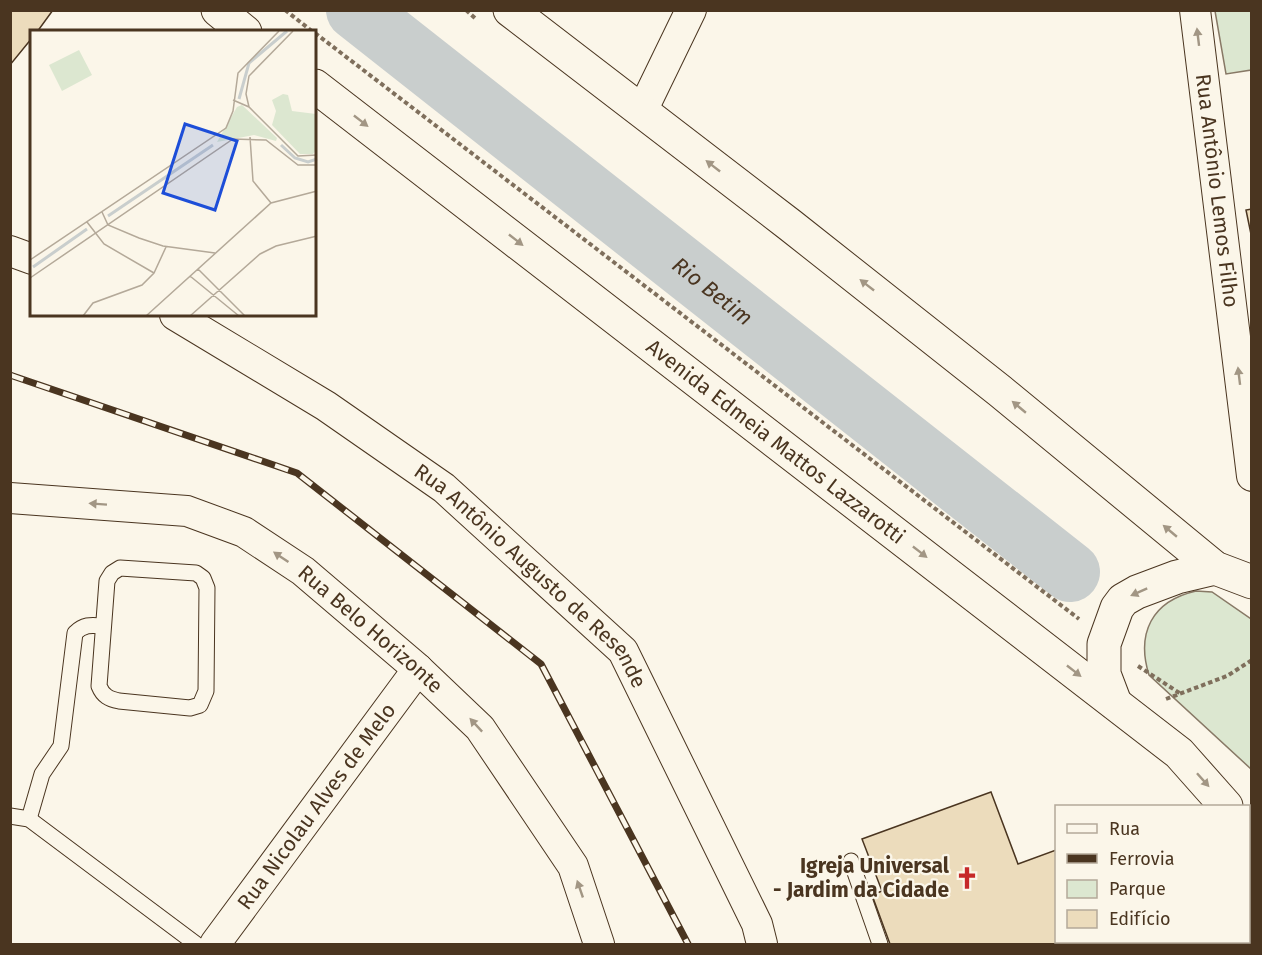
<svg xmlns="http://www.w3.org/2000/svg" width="1262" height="955" font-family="'Fira Sans',sans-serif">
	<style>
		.green { fill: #dce7d0; stroke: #887966; stroke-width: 1.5 }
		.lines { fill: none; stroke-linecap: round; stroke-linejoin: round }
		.river { stroke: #c9cecd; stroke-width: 60 }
		.building { fill: #ecdcbc; stroke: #4a3520; stroke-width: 1.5 }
		.service-casing { stroke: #4a3520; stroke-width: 17 }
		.minor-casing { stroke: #4a3520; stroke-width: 32 }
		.primary-casing { stroke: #4a3520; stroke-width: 35 }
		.path { stroke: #7f6f5c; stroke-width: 4; stroke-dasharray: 4.5 3; stroke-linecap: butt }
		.service { stroke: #fbf6e9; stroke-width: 15 }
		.minor { stroke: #fbf6e9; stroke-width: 30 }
		.primary { stroke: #fbf6e9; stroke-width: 33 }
		.rail-casing { stroke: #4a3520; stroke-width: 7 }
		.rail { stroke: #fbf6e9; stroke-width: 4.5; stroke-dasharray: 14; stroke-linecap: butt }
		.oneway { fill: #a29684 }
		.labels { text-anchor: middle; stroke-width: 4.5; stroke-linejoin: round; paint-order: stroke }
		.street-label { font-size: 21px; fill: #4a3520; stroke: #fbf6e9 }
		.poi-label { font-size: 21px; font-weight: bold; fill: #4a3520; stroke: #fbf6e9; text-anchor: end }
		.water-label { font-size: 22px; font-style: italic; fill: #4a3520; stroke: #fbf6e9 }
		.inset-river { fill: none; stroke: #c9cecd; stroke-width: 3 }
		.inset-road { fill: none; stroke: #b4a999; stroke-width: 1.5 }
		.view { fill: #1d4ed8; fill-opacity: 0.15; stroke: #1d4ed8; stroke-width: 3 }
		.inset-edge { fill: none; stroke: #4a3520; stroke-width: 3 }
	</style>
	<rect width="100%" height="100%" fill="#fbf6e9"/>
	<!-- green -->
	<g class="green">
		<path d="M1215,11h36v59l-25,4z"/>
		<path d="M1196,591l16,1 39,27v150l-102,-94c-13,-42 3,-74 47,-84z"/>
	</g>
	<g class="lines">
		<!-- river -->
		<path class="river" id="s1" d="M356,10l714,562"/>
	</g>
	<!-- building -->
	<g class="building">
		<path d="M10,10h43l-16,22h-5v6l-22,27z"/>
		<path d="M1252,209v30l-6,-29z"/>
		<path d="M991,792l27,72 38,-14v92h172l-8,2h-330l-18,-49 10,-4 -20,-52z"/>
	</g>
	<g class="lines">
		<!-- service casing -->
		<g class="service-casing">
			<g id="service">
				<path d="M120,568l76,5 7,5 4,10 -1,103 -6,14 -10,3 -71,-7c-10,-2 -16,-5 -20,-15l8,-105 5,-8z"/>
				<path d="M10,816l19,3 167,125"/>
				<path d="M29,819l13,-45 19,-28 14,-113c9,-9 16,-8 28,-7"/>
				<path d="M851,861l29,83"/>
			</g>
		</g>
		<!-- minor casing -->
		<g class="minor-casing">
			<g id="minor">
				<path id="s2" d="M1195,10l57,466"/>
				<path d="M642,111l49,-101"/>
				<path d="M10,251l22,8"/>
				<path id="s3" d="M175,315l151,91 118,82 179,163 134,273 5,20"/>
				<path id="s4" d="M10,498l177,13 57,21 59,39 115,98 62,59 93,138 26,78"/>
				<path id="s5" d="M215,944l203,-275"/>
			</g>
		</g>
		<!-- primary casing -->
		<g class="primary-casing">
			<g id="primary">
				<path d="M218,10l27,22"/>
				<path d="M510,10l280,215 210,166 215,177 37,14"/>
				<path id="s6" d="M315,86l864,667 47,53"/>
				<path d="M1115,703l-11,-29v-30l13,-36 6,-8 14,-8 40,-15 38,-9"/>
				<path d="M1248,831l4,4"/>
			</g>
		</g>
		<!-- path -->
		<g class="path">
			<path d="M285,10l28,22"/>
			<path d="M466,10l11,10"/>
			<path d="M315,33l764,586"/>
			<path d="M1138,666l43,28"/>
			<path d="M1166,699l61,-23 25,-16"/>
		</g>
		<!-- service -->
		<use href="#service" class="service"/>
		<!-- minor -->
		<use href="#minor" class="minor"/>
		<!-- primary -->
		<use href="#primary" class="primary"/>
		<!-- rail casing -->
		<g class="rail-casing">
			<path id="rail" d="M10,375l287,98 244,191 147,280"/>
		</g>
		<!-- rail -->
		<use href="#rail" class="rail"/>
	</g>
	<!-- one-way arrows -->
	<defs><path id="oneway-solid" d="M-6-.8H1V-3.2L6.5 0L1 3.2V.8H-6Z" transform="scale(1.5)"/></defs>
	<g class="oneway">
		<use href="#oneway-solid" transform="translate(1198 37) rotate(-97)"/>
		<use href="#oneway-solid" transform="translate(361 121) rotate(38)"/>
		<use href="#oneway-solid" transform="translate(713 166) rotate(-142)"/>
		<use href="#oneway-solid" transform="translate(516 240) rotate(38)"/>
		<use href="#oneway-solid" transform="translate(867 285) rotate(-142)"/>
		<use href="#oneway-solid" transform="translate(1239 376) rotate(-97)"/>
		<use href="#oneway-solid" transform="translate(1019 407) rotate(-140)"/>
		<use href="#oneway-solid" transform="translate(98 504) rotate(-176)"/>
		<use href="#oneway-solid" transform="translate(1170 531) rotate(-140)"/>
		<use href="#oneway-solid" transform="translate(920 552) rotate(38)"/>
		<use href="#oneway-solid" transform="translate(281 557) rotate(-146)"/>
		<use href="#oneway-solid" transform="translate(1139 592) rotate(156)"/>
		<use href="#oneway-solid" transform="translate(1074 671) rotate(38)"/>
		<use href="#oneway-solid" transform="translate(476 725) rotate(-133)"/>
		<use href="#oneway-solid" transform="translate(1203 780) rotate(48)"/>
		<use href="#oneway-solid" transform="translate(580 889) rotate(-109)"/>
	</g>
	<!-- icons -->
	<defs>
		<g id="church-bare" transform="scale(1.8)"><path d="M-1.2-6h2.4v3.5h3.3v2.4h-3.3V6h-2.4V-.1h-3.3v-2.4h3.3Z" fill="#c62828" stroke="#fbf6e9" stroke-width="2.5" paint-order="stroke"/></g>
	</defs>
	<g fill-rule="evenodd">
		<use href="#church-bare" x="967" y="878"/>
	</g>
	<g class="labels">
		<!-- street labels -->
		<g class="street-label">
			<text dy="7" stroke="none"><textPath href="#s2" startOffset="182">Rua Antônio Lemos Filho</textPath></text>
			<text dy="7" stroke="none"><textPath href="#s6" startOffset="582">Avenida Edmeia Mattos Lazzarotti</textPath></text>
			<text dy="7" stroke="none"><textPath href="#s3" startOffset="444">Rua Antônio Augusto de Resende</textPath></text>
			<text dy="7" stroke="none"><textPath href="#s4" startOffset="398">Rua Belo Horizonte</textPath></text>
			<text dy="7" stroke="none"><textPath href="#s5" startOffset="171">Rua Nicolau Alves de Melo</textPath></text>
		</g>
		<!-- poi labels -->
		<g class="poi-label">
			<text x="949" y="873">Igreja Universal<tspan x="949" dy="24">- Jardim da Cidade</tspan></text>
		</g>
		<!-- water labels -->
		<g class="water-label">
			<text dy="8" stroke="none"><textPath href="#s1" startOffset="454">Rio Betim</textPath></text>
		</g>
	</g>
	<!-- overview -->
	<g transform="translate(30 30)">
		<rect width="286" height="286" fill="#fbf6e9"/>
		<path d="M49,20l13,25 -30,16 -13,-26zM253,64l5,1 4,16 24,3v36l-3,4h-13l-28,-29 4,-14 -4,-11zM212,75l35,33 -1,3 -22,-6 -37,7 20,-35z" fill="#dce7d0"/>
		<path class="inset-river" d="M209,69l10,-36 38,-32M251,115l14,13 13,4 9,-3M78,186l105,-71M3,237l54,-38"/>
		<path class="inset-road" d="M203,70l16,7 49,49 19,-1M219,77l-3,-13 3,-18 44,-45M220,107l3,44 18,22M72,182l6,13 31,13 24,8 52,7M57,192l17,22 50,29M0,230l196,-132 7,-17 5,-38 41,-42M168,239l47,47M160,246l49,40M0,248l203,-139 33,1 32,25h19M53,286l10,-13 49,-18 12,-12 12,-26M116,286l125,-113 46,-12M160,286l70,-62 16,-8 41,-10"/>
		<path class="view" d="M155,94l52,17 -22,69 -52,-17z"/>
		<rect width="286" height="286" class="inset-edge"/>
	</g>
	<!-- border -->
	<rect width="1262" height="955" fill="none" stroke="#4a3520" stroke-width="24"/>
	<!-- legend -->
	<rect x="1055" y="805" width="195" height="138" fill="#fbf6e9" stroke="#b4a999" stroke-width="1.5"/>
	<rect x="1067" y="824" width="30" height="9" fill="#fbf6e9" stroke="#b4a999" stroke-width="1.5"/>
	<text x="1109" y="835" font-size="18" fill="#4a3520">Rua</text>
	<rect x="1067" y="854" width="30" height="9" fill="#4a3520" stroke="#b4a999" stroke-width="1.5"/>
	<text x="1109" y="865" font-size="18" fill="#4a3520">Ferrovia</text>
	<rect x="1067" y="880" width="30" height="18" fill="#dce7d0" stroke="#b4a999" stroke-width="1.5"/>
	<text x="1109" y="895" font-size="18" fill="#4a3520">Parque</text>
	<rect x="1067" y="910" width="30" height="18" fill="#ecdcbc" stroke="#b4a999" stroke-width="1.5"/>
	<text x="1109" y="925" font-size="18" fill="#4a3520">Edifício</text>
</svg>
